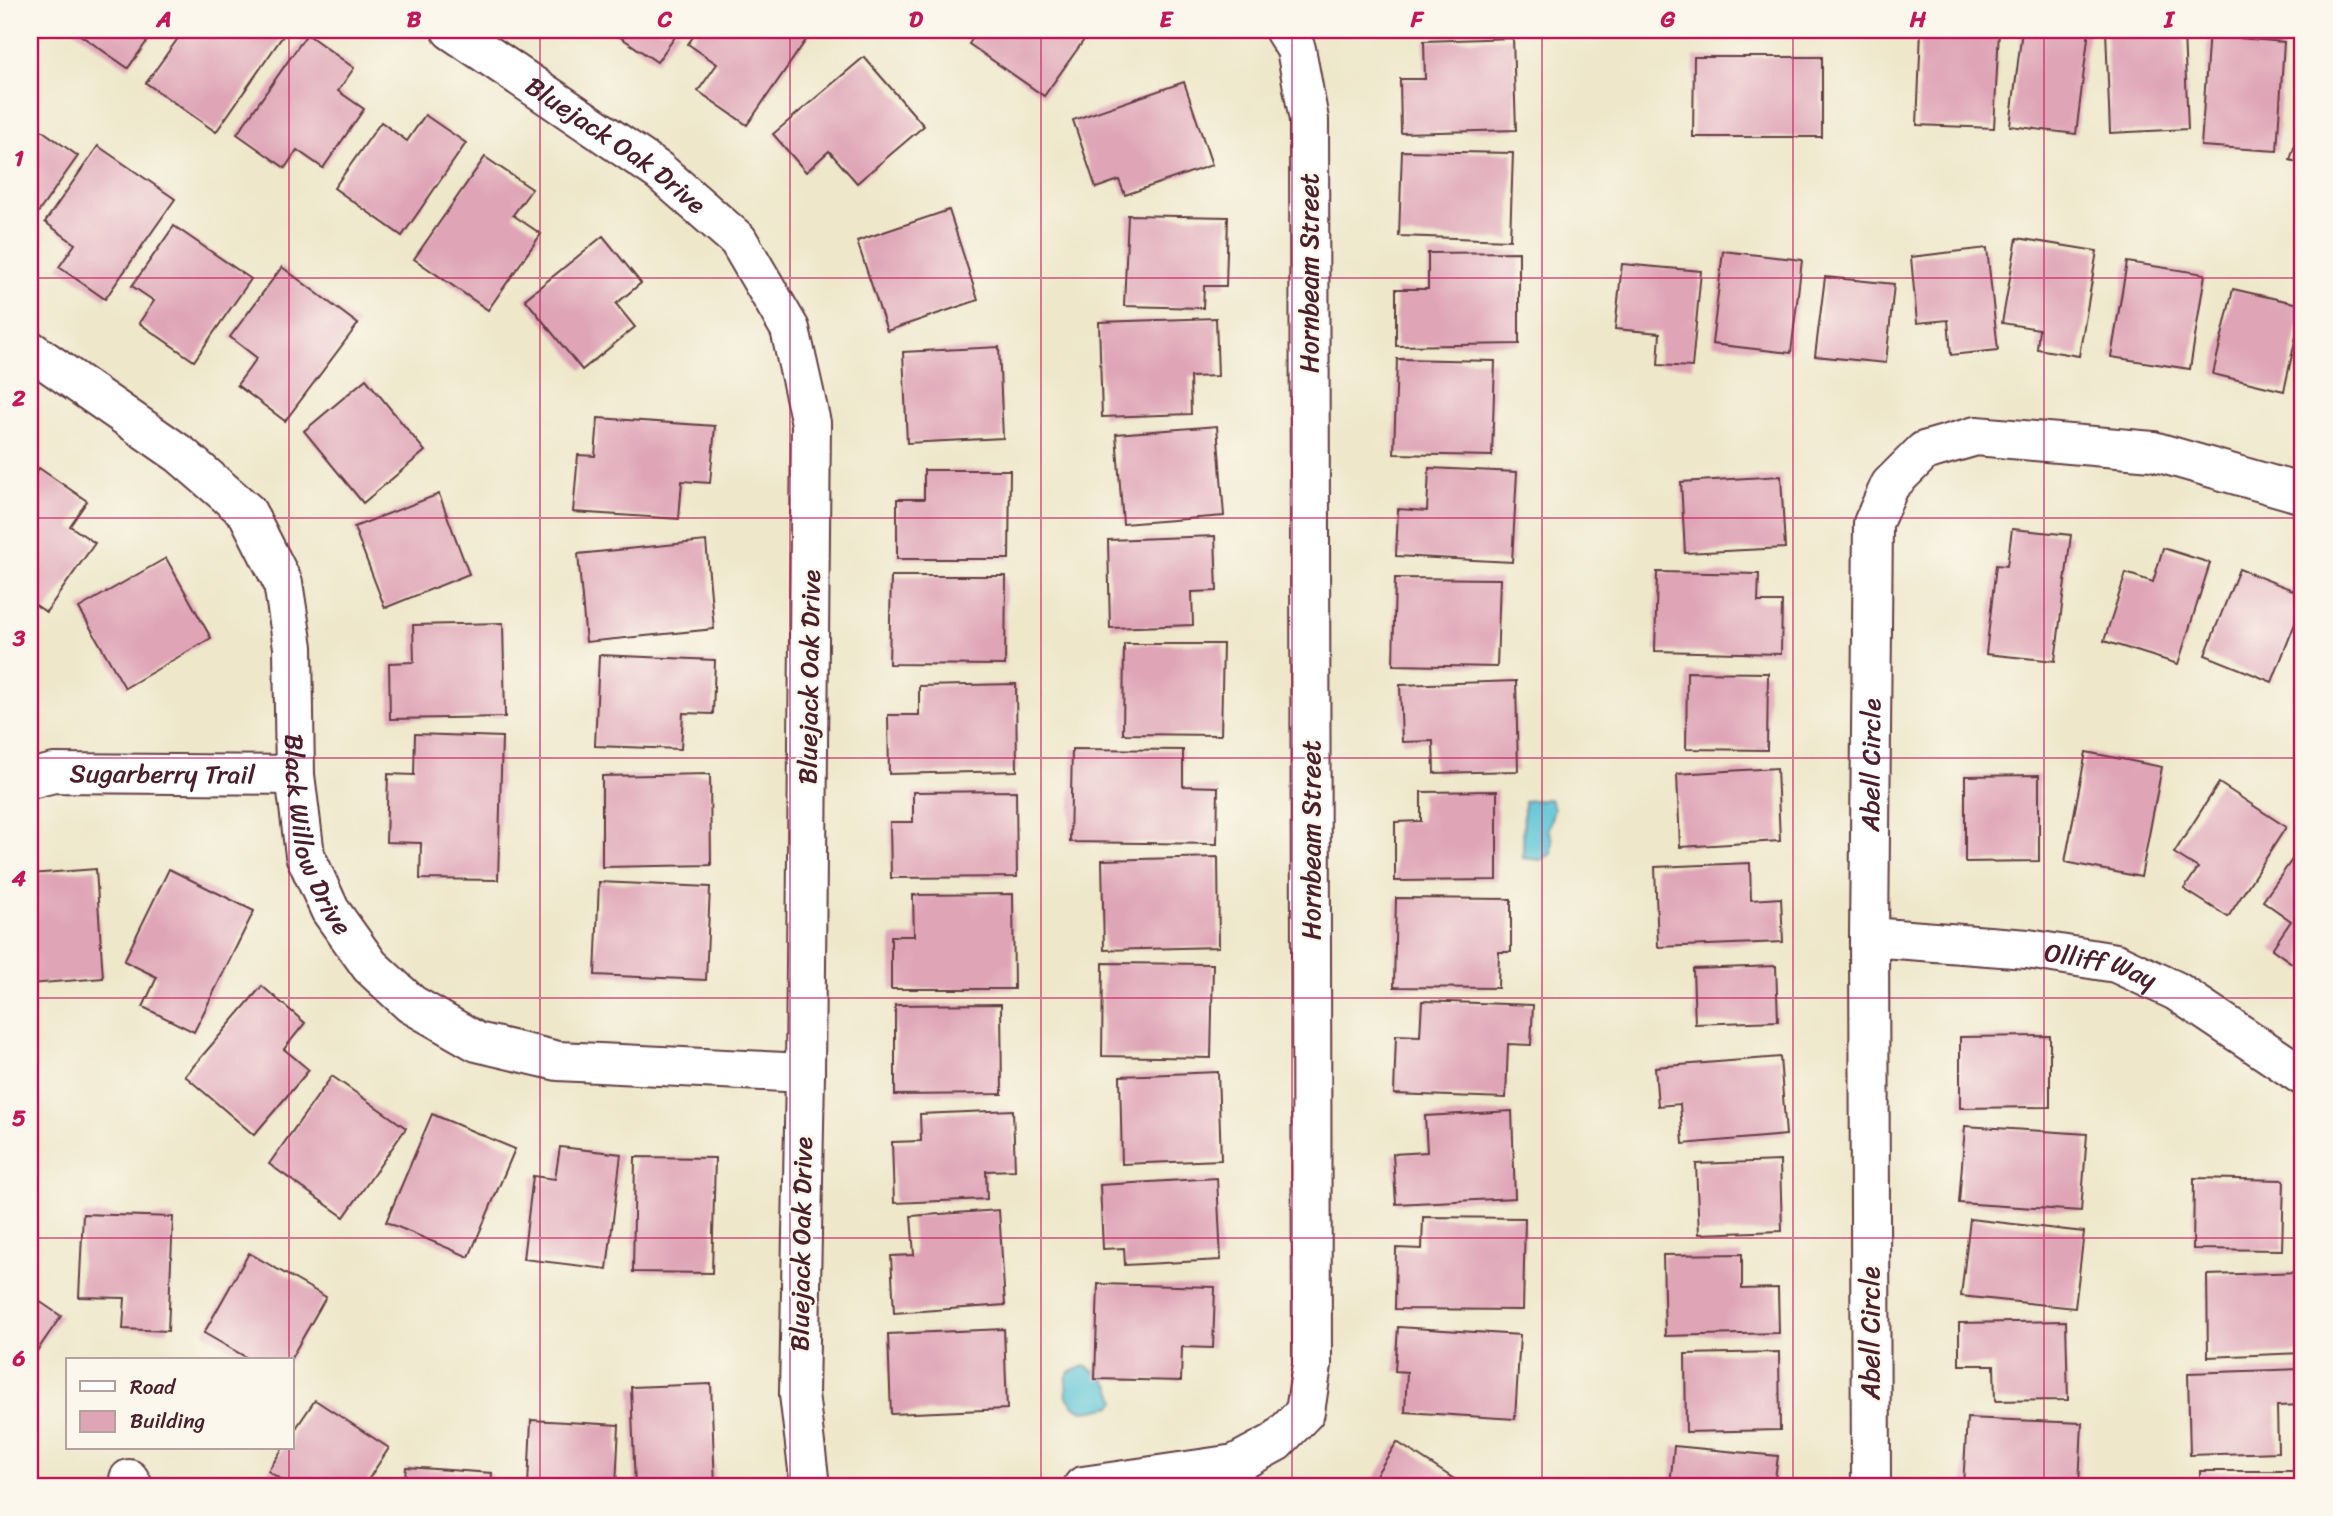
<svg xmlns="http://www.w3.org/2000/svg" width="2333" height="1516" font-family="Sriracha,sans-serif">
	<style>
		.water { fill: #5bc5d7; stroke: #527281; stroke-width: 2 }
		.building { fill: #dfa5b7 }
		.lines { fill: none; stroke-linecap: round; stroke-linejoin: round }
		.street-casing { stroke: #633d43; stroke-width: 42 }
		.street { stroke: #fff; stroke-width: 38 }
		.grid { fill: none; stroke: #c2185b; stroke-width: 2; stroke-opacity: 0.55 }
		.labels { text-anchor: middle; stroke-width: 5; stroke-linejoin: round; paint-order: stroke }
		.street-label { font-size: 26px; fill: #4a1f2b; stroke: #fbf7ec }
		.neatline { fill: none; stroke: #c2185b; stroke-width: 2.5 }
		.grid-label { font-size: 23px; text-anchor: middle; font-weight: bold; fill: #c2185b }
	</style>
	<rect width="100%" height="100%" fill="#fbf7ec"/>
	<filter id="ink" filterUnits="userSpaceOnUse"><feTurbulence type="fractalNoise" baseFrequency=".0143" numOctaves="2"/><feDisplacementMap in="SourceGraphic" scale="14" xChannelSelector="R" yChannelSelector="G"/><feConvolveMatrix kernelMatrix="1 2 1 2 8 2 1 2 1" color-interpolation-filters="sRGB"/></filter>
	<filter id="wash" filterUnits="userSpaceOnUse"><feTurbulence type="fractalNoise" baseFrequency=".00686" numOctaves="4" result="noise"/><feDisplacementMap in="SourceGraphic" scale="28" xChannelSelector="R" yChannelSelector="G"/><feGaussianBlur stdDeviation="1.57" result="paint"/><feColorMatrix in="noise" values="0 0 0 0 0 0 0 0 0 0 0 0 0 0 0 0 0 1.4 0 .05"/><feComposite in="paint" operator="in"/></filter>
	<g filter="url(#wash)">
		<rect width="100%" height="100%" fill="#eee7ca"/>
		<!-- water -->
		<g class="water">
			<path d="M1550,799l4,9 -6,21 4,10 -1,15 -10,6 -18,-2 1,-57z"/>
			<path d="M1084,1366c15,6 30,20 32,36l-4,4 -19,4 -10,1 -8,-4 -8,-10 -1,-19 4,-6z"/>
		</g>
		<g id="blocks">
			<!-- building -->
			<g class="building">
				<path d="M73,30h82l-27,38z"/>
				<path d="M184,30h103l-71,102 -70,-49z"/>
				<path d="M610,30h70l-23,32z"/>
				<path d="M698,30h115l-66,95 -49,-34 19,-27 -29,-20z"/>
				<path d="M978,30h113l-47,66 -75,-52z"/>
				<path d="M1921,30h78l-5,98 -77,-3z"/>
				<path d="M2022,30h67l-13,104 -66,-8z"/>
				<path d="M2106,30h46v4l32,-1 4,96 -78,4z"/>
				<path d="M2209,30h32l-1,8 44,4 -7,109 -76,-5z"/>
				<path d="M307,34l47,34 -16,23 26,18 -41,59 -26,-18 -12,18 -48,-34z"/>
				<path d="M1513,38l3,92 -115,3 -1,-54h25l-1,-38z"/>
				<path d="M864,57l60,69 -67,57 -28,-32 -23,21 -33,-38z"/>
				<path d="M1694,57h128v80h-129z"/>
				<path d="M1184,82l28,83 -87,30 -6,-15 -23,8 -23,-68z"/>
				<path d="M425,115l41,28 -64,93 -68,-48 47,-66 26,19z"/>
				<path d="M2303,120v44l-13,-4z"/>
				<path d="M30,122l48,34 -48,68z"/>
				<path d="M98,146l77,53 -70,100 -46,-32 16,-23 -30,-22z"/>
				<path d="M1402,151l111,2 -3,87 -111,-4z"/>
				<path d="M485,157l47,32 -19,26 28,19 -53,76 -74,-51z"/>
				<path d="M949,210l29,90 -91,31 -30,-90z"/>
				<path d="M1128,215l100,2 -2,69h-22l-1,22 -79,-2z"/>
				<path d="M174,226l77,53 -57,82 -55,-38 15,-22 -22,-15z"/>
				<path d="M603,236l38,47 -25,21 19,23 -53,43 -57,-71z"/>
				<path d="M2017,238l80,13 -18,105 -42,-7 2,-20 -37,-6z"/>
				<path d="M1987,248l11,102 -47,5 -3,-35 -31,3 -6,-66z"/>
				<path d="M1723,251l79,9 -11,93 -79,-9z"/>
				<path d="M1519,252v92l-123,2v-57h32v-36z"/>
				<path d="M2127,262l78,12 -15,95 -79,-12z"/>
				<path d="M1622,264l79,7 -9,96 -34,-2 2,-32 -45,-4z"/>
				<path d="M282,267l76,57 -73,97 -48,-36 20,-27 -27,-21z"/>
				<path d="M1825,277l69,7 -8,79 -71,-7z"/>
				<path d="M2233,289l70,16 -19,86 -71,-17z"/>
				<path d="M1216,318l2,58 -28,1 1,37 -89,3 -3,-95z"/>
				<path d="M999,347l4,91 -96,5 -4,-91z"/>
				<path d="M1397,359l98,2 -3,95 -98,-2z"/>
				<path d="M366,379l59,72 -62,52 -59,-72z"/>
				<path d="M598,418l117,8 -5,57 -28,-2 -3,38 -106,-7 5,-57 17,1z"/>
				<path d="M1217,426l7,90 -101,8 -7,-90z"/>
				<path d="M39,468l48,33 -17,25 25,17 -49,69 -16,-11v-119z"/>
				<path d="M1429,468l88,4 -5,90 -116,-6 2,-47 29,2z"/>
				<path d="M924,470h86l-1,89h-112v-60h27z"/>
				<path d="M1781,476l4,72 -100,5 -4,-71z"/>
				<path d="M439,494l30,80 -84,34 -31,-81z"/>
				<path d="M2012,529l59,6 -16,126 -69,-7 10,-89 11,1z"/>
				<path d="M1215,536l2,55 -25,1 1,33 -83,3 -2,-88z"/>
				<path d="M706,541l8,88 -128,13 -8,-88z"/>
				<path d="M2163,548l47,15 -32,101 -74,-23 22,-68 27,9z"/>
				<path d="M166,558l45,80 -86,50 -46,-80z"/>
				<path d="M2239,569l64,25v9l-31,79 -67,-27z"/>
				<path d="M1657,572l102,2 -1,28h24l-1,52 -126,-3z"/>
				<path d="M891,576h115l-1,89 -116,-1z"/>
				<path d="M1395,578l105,1 -3,88 -104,-2z"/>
				<path d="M503,623l2,94 -115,2 -1,-56 25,-1 -1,-37z"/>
				<path d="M1124,644h99l-2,91 -98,-1z"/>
				<path d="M599,655l116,5 -2,54 -30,-1 -2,36 -86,-3z"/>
				<path d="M1687,672l81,1 -1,77 -81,-1z"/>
				<path d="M1516,681l2,90 -84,2 -1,-32 -31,1 -2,-57z"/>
				<path d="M1016,684l1,87 -128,3 -1,-59h31v-29z"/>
				<path d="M415,734l87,3 -4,143 -78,-1 1,-36 -35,-1 2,-68 26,1z"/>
				<path d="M1072,749l111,1v36l35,1 -1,57 -147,-2z"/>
				<path d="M2086,752l76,15 -21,110 -76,-15z"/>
				<path d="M1777,768l3,73 -100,6 -3,-73z"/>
				<path d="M710,774l1,91 -109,2v-91z"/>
				<path d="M2039,775v86l-74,1v-86z"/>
				<path d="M2219,783l67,44 -58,90 -44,-28 14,-21 -24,-15z"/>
				<path d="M1016,791l1,86 -126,1 -1,-56h23v-30z"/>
				<path d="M1497,791v89l-102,1v-59l26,-1v-29z"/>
				<path d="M2303,844v127l-31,-22 19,-28 -28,-20z"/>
				<path d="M1218,857l1,90 -115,3 -2,-90z"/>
				<path d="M1750,863l1,37 30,-2 2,44 -125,5 -3,-80z"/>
				<path d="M96,869l7,109 -73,6v-110z"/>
				<path d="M169,869l85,42 -60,121 -51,-25 14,-30 -33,-16z"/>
				<path d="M599,882l111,5 -4,93 -111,-5z"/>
				<path d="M1013,894l1,95h-123v-53h23l-1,-41z"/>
				<path d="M1396,898l115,1v53h-12l-1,36 -104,-1z"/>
				<path d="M1103,963l110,1 -2,94 -109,-2z"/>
				<path d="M1776,966l2,55 -83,3 -2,-55z"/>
				<path d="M262,986l43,37 -21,26 25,21 -55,65 -69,-59z"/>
				<path d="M1422,1001l111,4 -2,40 -23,-1 -2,54 -112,-4 2,-59 24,1z"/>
				<path d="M1001,1004l1,90 -107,1v-90z"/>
				<path d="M2050,1036v71l-90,1v-71z"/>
				<path d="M1780,1057l6,78 -103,9 -3,-40 -22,2 -3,-39z"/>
				<path d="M1218,1072l3,88 -99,4 -2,-88z"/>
				<path d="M332,1076l74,52 -62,89 -75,-53z"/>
				<path d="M1013,1110l2,60 -29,1 1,28 -93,4 -2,-61 29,-1 -1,-27z"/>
				<path d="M1512,1111l3,87 -119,6 -3,-50 34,-2 -2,-36z"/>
				<path d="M432,1114l83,35 -46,108 -83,-35z"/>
				<path d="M1965,1126l122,8 -6,77 -122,-8z"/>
				<path d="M560,1147l61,7 -14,115 -84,-10 10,-83 22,3z"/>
				<path d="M635,1157l80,1 -3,115 -79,-1z"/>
				<path d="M1780,1161l2,70 -83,3 -3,-70z"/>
				<path d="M1217,1178l4,82 -96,5 -1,-17 -21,1 -3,-64z"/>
				<path d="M2194,1178l90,2 -2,70 -89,-1z"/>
				<path d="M999,1210l6,95 -111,8 -3,-57 23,-1 -3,-39z"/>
				<path d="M83,1214l90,3 -5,114 -45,-2 2,-31 -46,-1z"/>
				<path d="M1423,1217l102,1 -2,92 -128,-1 1,-61 26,1z"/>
				<path d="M1970,1219l114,13 -9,76 -114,-12z"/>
				<path d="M249,1253l77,44 -36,63h-39l-47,-27z"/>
				<path d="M1742,1254v35l36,-1 1,45 -114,3 -2,-81z"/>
				<path d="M2302,1272l1,81 -95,4 -1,-82z"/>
				<path d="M1098,1284l117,3 -2,61 -31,-1 -1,34 -86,-2z"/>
				<path d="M30,1295l31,21 -31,45z"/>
				<path d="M2066,1321l2,79 -73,1 -1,-36h-35v-42z"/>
				<path d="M1398,1327l122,8 -5,84 -110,-7 2,-40 -12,-1z"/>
				<path d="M1004,1329l3,80 -116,5 -3,-80z"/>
				<path d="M1779,1352l1,78 -94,2 -1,-78z"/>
				<path d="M2301,1369l1,36 -25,1 1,46 -88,3 -2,-82z"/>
				<path d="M711,1384l4,102h-80l-4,-99z"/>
				<path d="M315,1400l74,48 -25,38h-73l-23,-15 15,-23h9v-14z"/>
				<path d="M1967,1418l115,5 -3,63h-116z"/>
				<path d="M531,1420l88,5 -3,61h-88z"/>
				<path d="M1397,1442l68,44h-96z"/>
				<path d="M1674,1446l104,10 -4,30h-104z"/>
				<path d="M406,1467l86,6 -1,13h-87z"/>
				<rect x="2200" y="1471" width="103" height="15"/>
			</g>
		</g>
	</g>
	<g filter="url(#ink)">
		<use href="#blocks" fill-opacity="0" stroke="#633d43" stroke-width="2"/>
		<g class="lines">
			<!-- street casing -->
			<g class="street-casing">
				<g id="street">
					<path id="s1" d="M451,30l208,141 79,69 52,89 21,94 -6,650 -6,321 11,92"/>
					<path id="s2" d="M30,350l151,105 66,57 36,71 10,64 2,128 10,80 25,55 40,56 41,38 66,38 81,19 247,12"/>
					<path id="s3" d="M30,779l24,-6 241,2"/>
					<path id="s4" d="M1869,937l159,12 88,14 60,28 127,85"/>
					<path d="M129,1479l4,7"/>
					<path d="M1083,1486l152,-22 41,-22 29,-30 7,-47 -3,-1245 -13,-71 -12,-19"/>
					<path id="s5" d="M1871,1486l-2,-549 4,-414 17,-38 34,-34 52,-15 177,15 150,43"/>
				</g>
			</g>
			<!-- street -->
			<use href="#street" class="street"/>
		</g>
	</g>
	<!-- grid -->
	<path class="grid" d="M289,30v1330M540,30v1456M790,30v1456M1041,30v1456M1292,30v1456M1542,30v1456M1793,30v1456M2044,30v1456M30,278h2273M30,518h2273M30,758h2273M30,998h2273M30,1238h2273M289,1448v38"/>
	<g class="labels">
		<!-- street labels -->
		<g class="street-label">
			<text dy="9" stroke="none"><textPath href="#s1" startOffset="201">Bluejack Oak Drive</textPath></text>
			<text transform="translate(1309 273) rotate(-90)" y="9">Hornbeam Street</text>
			<text transform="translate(809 677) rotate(-89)" y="9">Bluejack Oak Drive</text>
			<text dy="9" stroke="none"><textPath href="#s5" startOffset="721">Abell Circle</textPath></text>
			<text dy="9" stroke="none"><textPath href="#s3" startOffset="133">Sugarberry Trail</textPath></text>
			<text dy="9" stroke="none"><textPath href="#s2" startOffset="607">Black Willow Drive</textPath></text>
			<text transform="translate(1311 840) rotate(-90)" y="9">Hornbeam Street</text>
			<text dy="9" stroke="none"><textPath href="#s4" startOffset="234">Olliff Way</textPath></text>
			<text transform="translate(801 1244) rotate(-89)" y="9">Bluejack Oak Drive</text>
			<text transform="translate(1870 1333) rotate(-90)" y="9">Abell Circle</text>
		</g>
	</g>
	<!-- margin -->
	<rect width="2333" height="1516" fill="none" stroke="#fbf7ec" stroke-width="77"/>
	<!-- legend -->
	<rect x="66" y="1358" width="228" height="91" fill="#fbf7ec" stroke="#b4a19f" stroke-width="2"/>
	<rect x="80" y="1381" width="35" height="10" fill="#ffffff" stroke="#b4a19f" stroke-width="2"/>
	<text x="130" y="1394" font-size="21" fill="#4a1f2b">Road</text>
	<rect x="80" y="1411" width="35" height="21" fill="#dfa5b7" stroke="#b4a19f" stroke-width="2"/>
	<text x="130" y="1428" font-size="21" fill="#4a1f2b">Building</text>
	<rect x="38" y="38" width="2256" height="1440" class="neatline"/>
	<g class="grid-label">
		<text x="164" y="27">A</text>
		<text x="414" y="27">B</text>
		<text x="665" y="27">C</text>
		<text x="916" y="27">D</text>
		<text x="1166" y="27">E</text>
		<text x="1417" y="27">F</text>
		<text x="1668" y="27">G</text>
		<text x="1918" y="27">H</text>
		<text x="2169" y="27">I</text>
		<text x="19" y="166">1</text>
		<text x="19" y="406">2</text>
		<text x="19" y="646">3</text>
		<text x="19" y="886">4</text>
		<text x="19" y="1126">5</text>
		<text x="19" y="1366">6</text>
	</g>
</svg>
